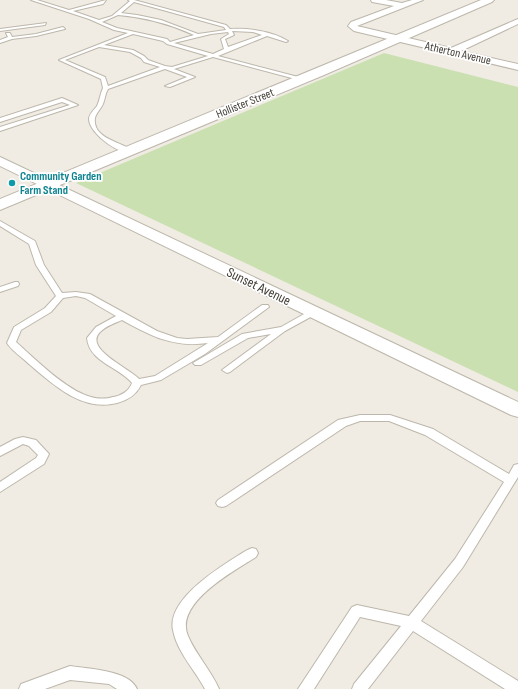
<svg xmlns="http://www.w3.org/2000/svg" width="518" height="689" font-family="'Sofia Sans Condensed',sans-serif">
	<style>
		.green { fill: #cae0b1 }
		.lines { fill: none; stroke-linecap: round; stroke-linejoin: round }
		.service-casing { stroke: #bdb7ab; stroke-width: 2 }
		.minor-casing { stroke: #bdb7ab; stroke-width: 2 }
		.tertiary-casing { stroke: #bdb7ab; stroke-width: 2 }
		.service { fill: #fff; fill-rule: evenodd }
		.minor { fill: #fff; fill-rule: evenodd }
		.tertiary { fill: #fff; fill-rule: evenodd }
		.culture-dot { fill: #0f9aa8; stroke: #fff; stroke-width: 1.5 }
		.labels { text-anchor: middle; stroke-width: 3.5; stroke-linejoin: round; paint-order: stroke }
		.far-street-label { font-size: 12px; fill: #413d35; stroke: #fff }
		.far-culture-label { font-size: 12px; font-weight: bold; fill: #0d838f; stroke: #fff; text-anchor: start }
		.street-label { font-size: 14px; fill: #413d35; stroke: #fff }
	</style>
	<rect width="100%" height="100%" fill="#f0ece4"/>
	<!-- green -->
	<path class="green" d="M384,53l134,34v305l-442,-209z"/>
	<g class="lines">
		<!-- service casing -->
		<g class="service-casing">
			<g id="service">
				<path d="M31,0h6l32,10 37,-10 -3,4 -30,7 26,9 13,-4 18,-15 -2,-1h6l92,25 4,4c19,-1 42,2 58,12l-2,1 -19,-6 -49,20 88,23 -3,2 -90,-24 -39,12 21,8 -25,10 -5,-1 22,-9 -22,-8 -57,20c-3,5 -3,10 -5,15 -2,5 -7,9 -8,14 -3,21 27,24 38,33 -10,7 -44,-17 -44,-32 0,-5 5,-9 8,-13 3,-6 3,-12 6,-18l-2,-9 -42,-19 69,-27 -14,-3 -25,-11zM134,2l90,25 2,3 -28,4 -37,-14 -24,-5 -16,-2zM118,15c26,2 52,9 76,20l-24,7 -3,-3 -50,-11 -15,-6zM232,31l21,1 9,3 -34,12 -3,-8 9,-4zM228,32l1,2 -8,5 3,10 -11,5 -39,-11 37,-9zM133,34l30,7 4,3 41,12 -36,11 -7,-1 -17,-6 -4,-4 -11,-6 -29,-5zM99,47l31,5 11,6 3,4 16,5 -52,19 -3,-9 -40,-17z"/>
				<path d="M46,23l-1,2 -45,6v-2z"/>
				<path d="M63,27l2,2 -29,7 -24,3 -12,4v-3l8,-3 -2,-4h4l2,4 24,-3z"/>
				<path d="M62,98l16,7 -78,26v-4l70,-22 -8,-3 -62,20v-4z"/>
				<path d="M0,221l35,20 9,24 18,28 14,-1 14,2 67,37 20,7 10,1 31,-2 44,-32h6l1,2 -64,47 -44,26 -20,5c-5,10 -13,15 -24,18 -35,9 -63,-18 -88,-39 -7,-7 -17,-13 -22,-21l7,-16 31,-19 11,-12 -20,-31 -7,-21 -29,-18zM76,296l9,2 31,18 -20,11 -9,11c2,24 32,29 45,45 -3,8 -11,13 -19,14 -7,2 -15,2 -22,0 -24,-6 -56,-38 -75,-55l5,-12 30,-18 12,-14zM122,320c29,16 52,28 86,23l-53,33 -16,3c-8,-10 -56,-30 -39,-47 6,-6 15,-9 22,-12z"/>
				<path d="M15,282h3l1,2 -1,2 -18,6v-5z"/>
				<path d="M313,309l3,1 1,2 -1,2 -31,17 -55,41 -3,1 -5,-3 49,-36 -23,4 -47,27h-6l-2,-2 49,-29 39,-7z"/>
				<path d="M360,415h30l43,14 76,45 5,-9 4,-1v13l-55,90 -42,54 97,60v8h-13l-92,-58 -45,58h-16l2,-5 47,-58 -41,-9 -46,72h-16l54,-82 5,-2 52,11 46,-57 49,-77 -79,-47 -36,-14h-29l-14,5 -120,80 -4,1 -4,-1 -2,-3 2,-3 120,-80z"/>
				<path d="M23,437l13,3 13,14 -5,10 -44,28v-10l36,-24 2,-3 -9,-9 -6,-2 -23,12v-9l15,-8z"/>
				<path d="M252,548l4,1 2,4 -2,4c-22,14 -82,46 -68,79 8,19 23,34 31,53h-14c-10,-19 -28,-37 -32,-59 -6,-28 38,-57 58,-70 7,-4 13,-9 21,-12z"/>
				<path d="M70,666c18,3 59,4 67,23h-20l-8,-5 -39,-4 -25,9h-26l2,-5z"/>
			</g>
		</g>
		<!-- minor casing -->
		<g class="minor-casing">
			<g id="minor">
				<path d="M371,0h15l16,3 10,-3h11l-66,26 94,22 67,-29v5l-57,27 57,13v6l-164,-39 -6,-5 3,-4 43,-16 -22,-4z"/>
				<path d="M0,157l518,245v15l-7,-2 -511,-249z"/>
			</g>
		</g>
		<!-- tertiary casing -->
		<g class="tertiary-casing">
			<path id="tertiary" d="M481,0h13l-2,2 -168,73 -324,135v-11z"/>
		</g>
		<!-- service -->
		<use href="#service" class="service"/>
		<!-- minor -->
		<use href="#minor" class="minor"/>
		<!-- tertiary -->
		<use href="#tertiary" class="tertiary"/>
	</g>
	<!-- markers -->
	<circle class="culture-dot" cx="12" cy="183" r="4"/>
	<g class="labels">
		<!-- far-street labels -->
		<g class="far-street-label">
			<text transform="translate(458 53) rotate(13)" y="4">Atherton Avenue</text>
			<text transform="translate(245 103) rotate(-22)" y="4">Hollister Street</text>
		</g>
		<!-- far-culture labels -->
		<g class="far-culture-label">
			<text x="20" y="180">Community Garden<tspan x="20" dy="14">Farm Stand</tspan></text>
		</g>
		<!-- street labels -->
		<g class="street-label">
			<text transform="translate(259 286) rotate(26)" y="5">Sunset Avenue</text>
		</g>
	</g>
</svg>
